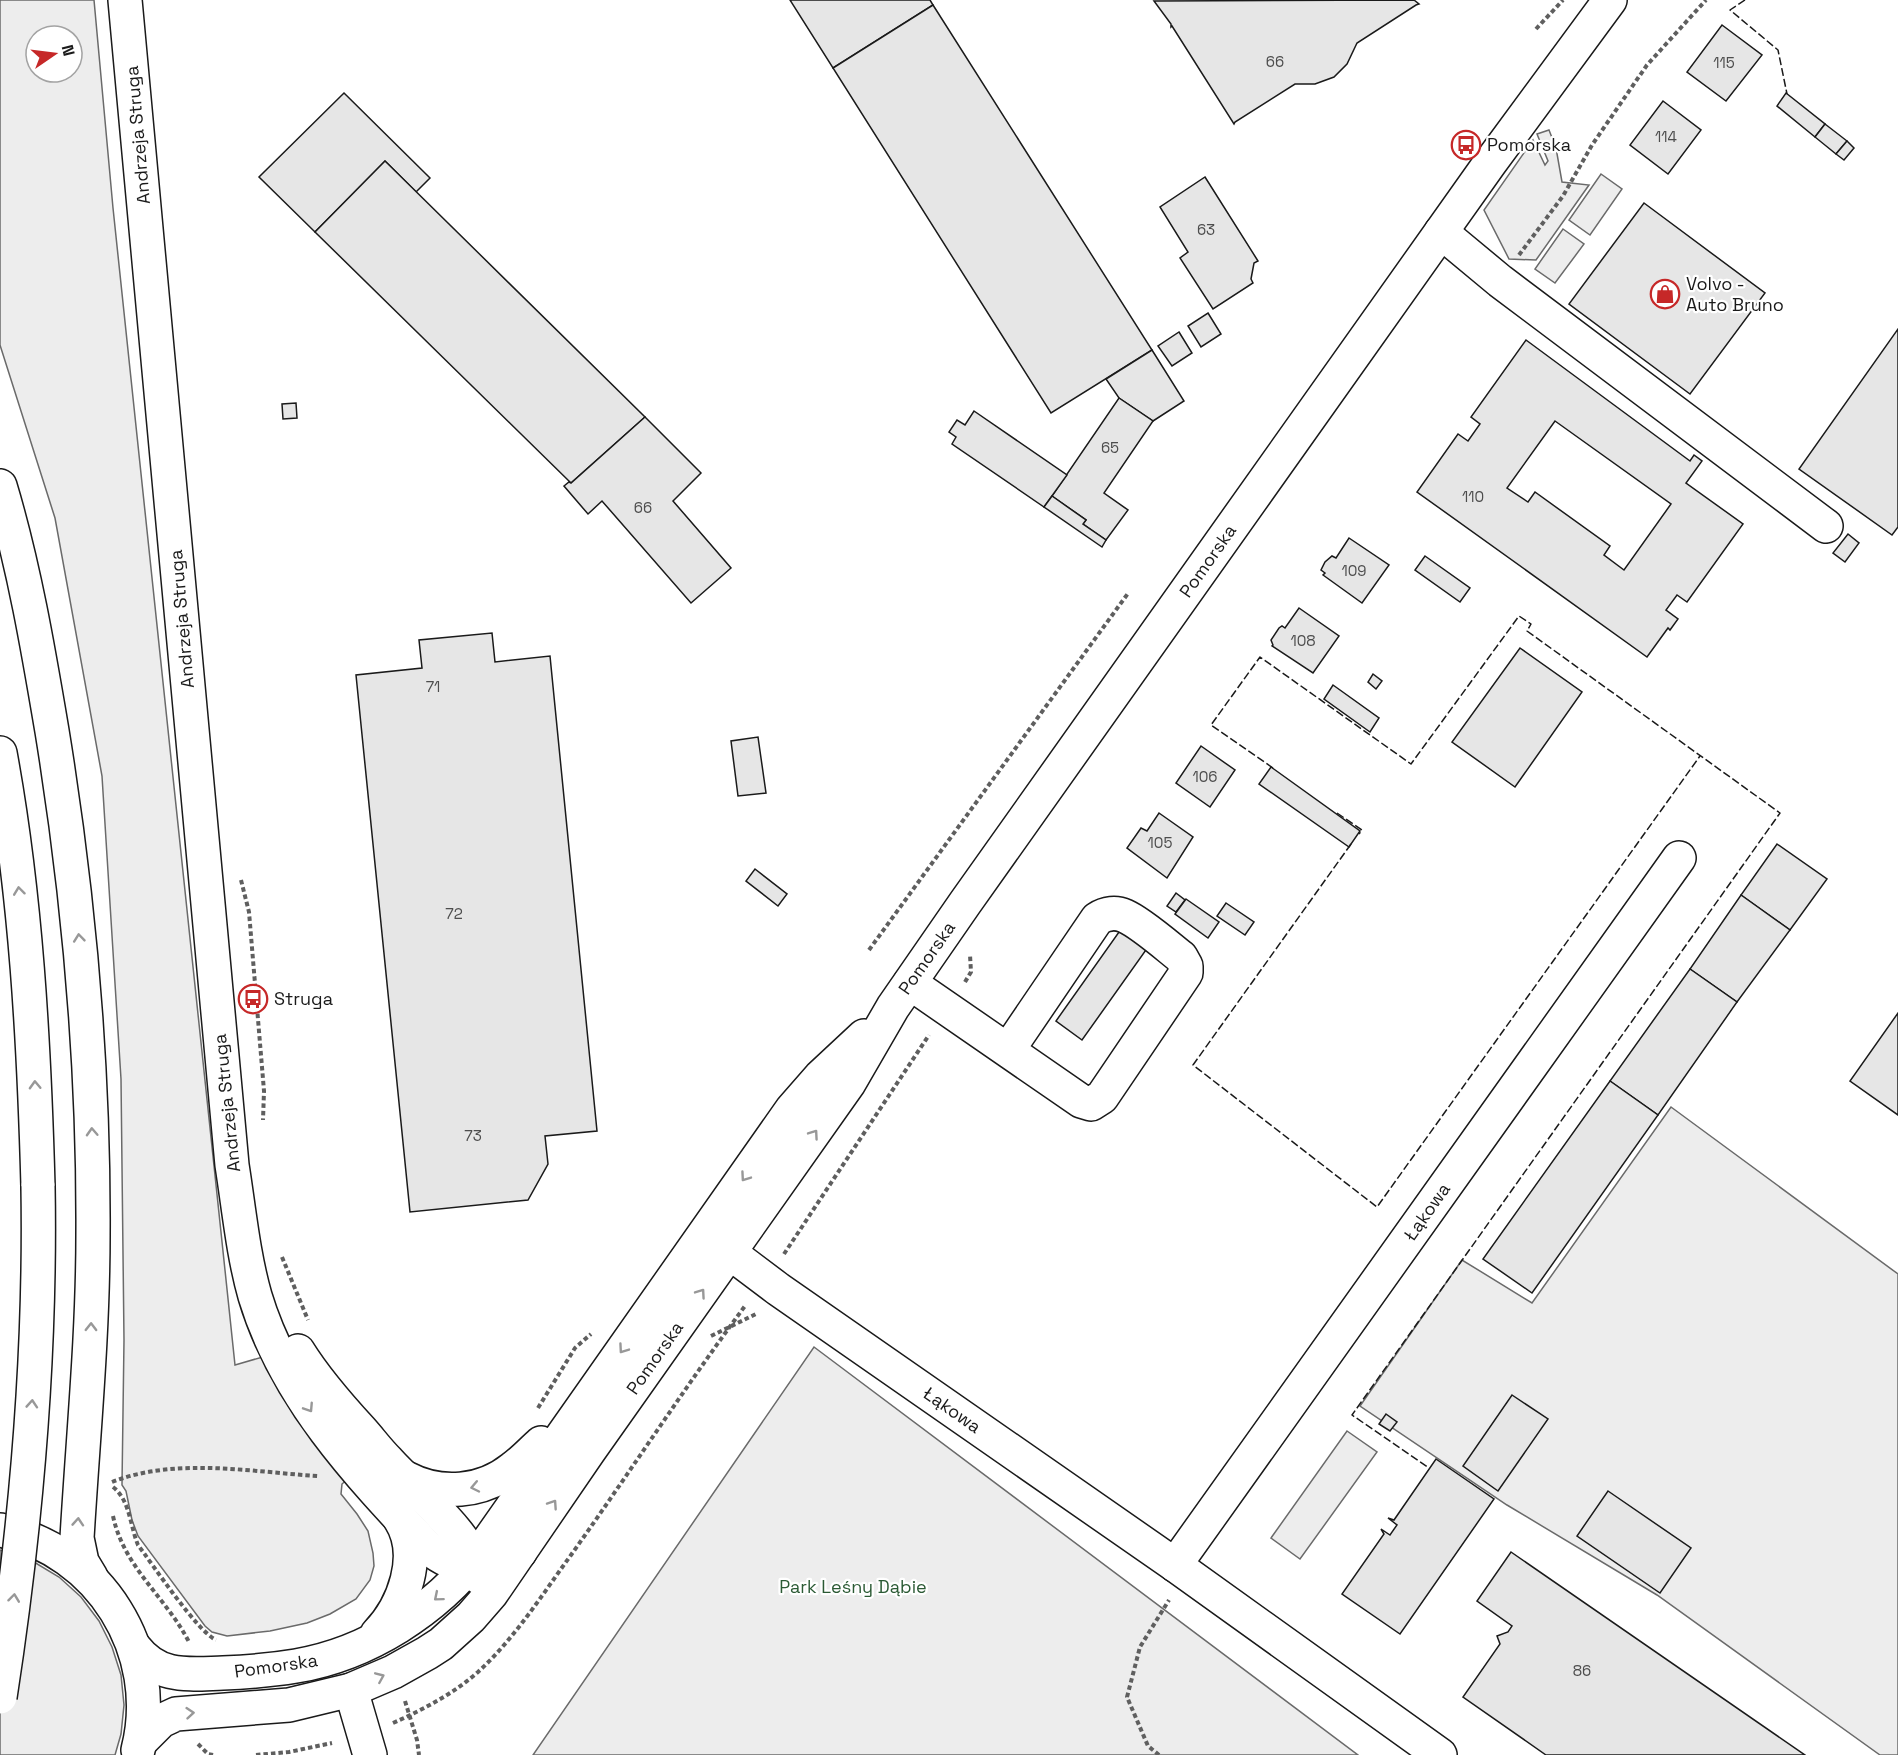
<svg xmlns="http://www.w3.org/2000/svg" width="1898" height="1755" font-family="'Space Grotesk',sans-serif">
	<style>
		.built { fill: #ededed; stroke: #6a6a6a; stroke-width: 1.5; fill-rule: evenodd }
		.building { fill: #e6e6e6; stroke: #1a1a1a; stroke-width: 1.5; fill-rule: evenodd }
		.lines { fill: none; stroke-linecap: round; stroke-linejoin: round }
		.minor-casing { stroke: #1a1a1a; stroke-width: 36 }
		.major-casing { stroke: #1a1a1a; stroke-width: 36 }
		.path { stroke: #5f5f5f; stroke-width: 4; stroke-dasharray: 4.5 3; stroke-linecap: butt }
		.minor { stroke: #fff; stroke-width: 33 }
		.major { stroke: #fff; stroke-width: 33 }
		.major-bridge-casing { stroke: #1a1a1a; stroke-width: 36; stroke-linecap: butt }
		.major-bridge { stroke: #fff; stroke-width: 33 }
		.fence { stroke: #1a1a1a; stroke-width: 1.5; stroke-dasharray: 8 3; stroke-linecap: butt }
		.oneway { stroke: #989898 }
		.labels { text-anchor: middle; stroke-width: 4.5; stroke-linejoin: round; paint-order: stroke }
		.number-label { font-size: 15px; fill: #4d4d4d }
		.street-label { font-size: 18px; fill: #1a1a1a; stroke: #fff }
		.poi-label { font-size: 18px; fill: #1a1a1a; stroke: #fff; text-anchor: start }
		.park-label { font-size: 18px; fill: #2b5a34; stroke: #fff }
	</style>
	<rect width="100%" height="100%" fill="#fff"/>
	<!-- built -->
	<g class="built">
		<path d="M0,0h94l19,208 122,1157 31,-9 84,121 -8,7 -1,10 16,20 11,17 5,22 1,13 -4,14 -14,19 -26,15 -23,9 -37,8 -43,5 -15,-4 -7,-6 -67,-90 -6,-16 -6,-29 -4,-6 2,-145 -3,-261 -19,-303 -47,-258 -55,-173zM36,36h36v36h-36z"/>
		<path d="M1549,130l7,18 6,34 27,3 -53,75 -27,-1 -25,-49 49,-70 12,25 3,-4 -11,-27z"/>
		<path d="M1601,174l21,15 -32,46 -21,-15z"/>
		<path d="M1563,229l21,15 -29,39 -20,-14z"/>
		<path d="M1671,1107l227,167v481h-18l-223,-160 -150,-90 -147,-99 102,-146 70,43z"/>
		<path d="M814,1347l544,408h-825z"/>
		<path d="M1347,1431l30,21 -77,107 -29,-21z"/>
		<path d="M0,1550l34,12 25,15 22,20 18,24 13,26 9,28 3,30 -3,29 -6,21h-115z"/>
	</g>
	<!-- building -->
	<g class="building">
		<path d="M790,0h140l3,5 -100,63z"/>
		<path d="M1414,0l5,4 -3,1 -59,38 -10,21 -13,13 -19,7h-20l-60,38 -1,2 -62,-98 -1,1v-3l-17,-23z"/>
		<path d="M933,5l219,345 -101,63 -218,-345z"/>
		<path d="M1722,25l40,30 -36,46 -39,-29z"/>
		<path d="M344,93l86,85 -14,14 -31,-31 -70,71 -56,-55z"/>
		<path d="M1786,93l39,31 -10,13 -38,-31z"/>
		<path d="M1663,101l38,29 -33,44 -38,-29z"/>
		<path d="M1825,124l22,17 -11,13 -21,-17z"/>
		<path d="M1847,141l7,7 -10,12 -8,-6z"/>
		<path d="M385,161l260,256 -74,66 -256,-251z"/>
		<path d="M1205,177l53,84 -4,2 -3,16 2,4 -40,26 -33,-51 8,-6 -28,-45z"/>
		<path d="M1644,203l121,90 -75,101 -121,-90z"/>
		<path d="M1208,313l13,21 -20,13 -13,-21z"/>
		<path d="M1898,329v198l-6,8 -93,-66z"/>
		<path d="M1179,332l13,21 -20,13 -14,-20z"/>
		<path d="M1526,340l164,121 4,-6 8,6 -16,22 57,41 -56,78 -10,-7 -11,15 12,9 -8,11 -2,-2 -21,29 -230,-165 41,-58 10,7 12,-17 -9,-7zM1555,421l116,83 -47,66 -20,-15 6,-9 -75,-54 -7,10 -21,-14z"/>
		<path d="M1152,350l32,51 -31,20 -34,-23 -13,-19z"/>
		<path d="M1119,398l34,23 -49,72 24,17 -22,30 -23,-16 3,-4 -34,-24z"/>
		<path d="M296,403l1,15 -14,1 -1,-15z"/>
		<path d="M974,411l93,64 -23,32 -92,-63 4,-7 -7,-5 8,-12 8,5z"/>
		<path d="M645,417l56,56 -28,28 58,67 -40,35 -89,-102 -14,13 -24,-28 5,-4 2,1z"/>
		<path d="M1052,496l34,24 -3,4 23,16 -4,7 -58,-40z"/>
		<path d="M1848,534l11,9 -14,19 -12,-9z"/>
		<path d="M1349,538l40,27 -27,38 -39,-28 2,-2 -4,-3 4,-8 7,-6 4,2z"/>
		<path d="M1425,556l45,32 -10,14 -45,-32z"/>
		<path d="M1299,608l40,28 -26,37 -41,-27 1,-1 -2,-5 8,-12 3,-2 3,2z"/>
		<path d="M492,633l3,29 55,-6 47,475 -52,5 3,28 -20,36 -118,12 -54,-537 66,-7 -3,-28z"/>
		<path d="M1520,648l62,44 -67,95 -63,-45z"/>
		<path d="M1373,674l9,7 -6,8 -8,-7z"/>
		<path d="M1333,685l46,33 -9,14 -46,-33z"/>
		<path d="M758,737l8,56 -28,3 -7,-55z"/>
		<path d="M1201,746l34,24 -25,37 -34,-24z"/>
		<path d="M1271,767l89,64 -11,16 -90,-63z"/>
		<path d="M1159,813l34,24 -26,41 -40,-30 14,-20 6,3z"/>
		<path d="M1777,844l50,35 -37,51 -49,-35z"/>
		<path d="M755,869l32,25 -9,12 -32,-25z"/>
		<path d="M1176,893l9,7 -9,12 -9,-6z"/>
		<path d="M1741,895l49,35 -53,72 -47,-33z"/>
		<path d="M1186,899l33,23 -11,16 -33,-24z"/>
		<path d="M1226,903l28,19 -9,13 -28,-19z"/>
		<path d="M1136,908l27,18 -81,114 -26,-19z"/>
		<path d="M1690,969l47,33 -79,113 -48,-34z"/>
		<path d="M1898,1013v102l-48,-34z"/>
		<path d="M1610,1081l48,34 -126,178 -49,-34z"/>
		<path d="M1512,1395l36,24 -50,72 -35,-25z"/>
		<path d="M1386,1414l11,8 -7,9 -11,-7z"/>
		<path d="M1436,1459l58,40 -94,135 -58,-40 42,-60 -3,-5 9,6 7,-10 -9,-7 6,2z"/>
		<path d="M1608,1491l83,57 -31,45 -83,-57z"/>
		<path d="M1511,1552l294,203h-259l-83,-58 37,-53 -3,-8 11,-4 4,-6 -35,-25z"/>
	</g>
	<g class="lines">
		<!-- minor casing -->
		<g class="minor-casing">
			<g id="minor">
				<path d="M125,0l107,1165c7,44 11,89 23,131 30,100 102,177 172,251 28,22 63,32 93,5"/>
				<path d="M1441,232l59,49 326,245"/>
				<path d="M910,983l171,118 10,3 11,-7 84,-124v-7l-5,-9c-14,-11 -40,-34 -56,-41 -9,-4 -19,-3 -28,3l-89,131"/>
				<path d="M713,1240l65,49 397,276 265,190"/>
				<path d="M298,1351c18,29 40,54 63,79 9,10 17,21 27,31 26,29 88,78 92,117"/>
				<path d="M406,1478c34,18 76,15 107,-10 10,-7 19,-17 28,-25"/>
				<path d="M0,1530c100,20 163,122 138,220"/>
				<path d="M1175,1565l504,-707"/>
				<path d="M377,1634c27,-28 46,-79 23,-115"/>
				<path d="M135,1648c24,31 53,26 88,25 25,-1 49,-3 73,-7 72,-12 140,-56 184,-113l312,-444 28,-32 44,-41"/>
				<path d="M351,1690l19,65"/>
				<path d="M141,1741l20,-20 15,-7 113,-9 62,-15 42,-18 34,-19 14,-9 30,-27 20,-23 98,-143 260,-368 44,-76 72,-104 525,-740 120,-163"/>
			</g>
		</g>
		<!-- major casing -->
		<g class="major-casing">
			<g id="major">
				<path d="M0,486c24,80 38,162 52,245 27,166 42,335 41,504 0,101 -10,202 -16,303l5,24 9,15"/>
				<path d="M0,753c26,142 34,288 38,433"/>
			</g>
		</g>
		<!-- path -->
		<g class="path">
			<path d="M1536,29l27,-29"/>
			<path d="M1519,255l44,-59 29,-51 55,-80 59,-65"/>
			<path d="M241,880l8,32 15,179 -1,29"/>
			<path d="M869,950l260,-358"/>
			<path d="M965,982l6,-10 -1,-17"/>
			<path d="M784,1254l145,-219"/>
			<path d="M282,1257l26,63"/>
			<path d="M711,1336l47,-23"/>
			<path d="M538,1408l37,-60 16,-14"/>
			<path d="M112,1482c64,-25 139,-10 206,-6"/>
			<path d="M113,1487c17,13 17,39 25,58 15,20 59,86 78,95"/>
			<path d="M113,1516c11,52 53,81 76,126"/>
			<path d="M405,1701l12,39 2,15"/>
			<path d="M393,1723c31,-14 60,-29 85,-51 37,-34 64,-77 93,-117 59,-83 114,-168 174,-249"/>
			<path d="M198,1744l10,10 5,1"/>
			<path d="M256,1755l33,-3 43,-9"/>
			<path d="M1159,1755l-11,-9 -21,-49 13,-50 29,-47"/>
		</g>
		<!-- minor -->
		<use href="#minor" class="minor"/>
		<!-- major -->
		<use href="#major" class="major"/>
		<!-- major-bridge casing -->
		<g class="major-bridge-casing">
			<path id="major-bridge" d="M0,1697c26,-169 41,-340 38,-511"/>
		</g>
		<!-- major-bridge -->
		<use href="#major-bridge" class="major-bridge"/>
		<!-- fence -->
		<g class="fence">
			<path d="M1745,0l-15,10 48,40 9,44"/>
			<path d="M1273,768l-62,-43 49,-68 151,107 108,-148 12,8 -4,7 253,182 -428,602 77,53"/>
			<path d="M1337,813l25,17 -3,4"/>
			<path d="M1351,844l-158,221 184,142 323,-451"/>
		</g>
	</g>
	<!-- one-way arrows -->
	<defs><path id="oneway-chevron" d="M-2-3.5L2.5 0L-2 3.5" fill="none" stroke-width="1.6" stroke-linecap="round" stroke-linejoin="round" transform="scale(1.5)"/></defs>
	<g class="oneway">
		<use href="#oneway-chevron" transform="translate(19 891) rotate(-97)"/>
		<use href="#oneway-chevron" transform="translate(79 938) rotate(-96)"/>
		<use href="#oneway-chevron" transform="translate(35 1085) rotate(-92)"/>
		<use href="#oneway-chevron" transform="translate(92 1132) rotate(-93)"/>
		<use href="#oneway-chevron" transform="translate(814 1134) rotate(-55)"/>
		<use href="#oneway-chevron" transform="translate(745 1177) rotate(125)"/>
		<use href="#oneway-chevron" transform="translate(701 1293) rotate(-55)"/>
		<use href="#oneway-chevron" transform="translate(91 1327) rotate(-89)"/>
		<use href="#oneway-chevron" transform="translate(623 1349) rotate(125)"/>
		<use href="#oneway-chevron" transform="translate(32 1404) rotate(-86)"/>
		<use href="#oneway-chevron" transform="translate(309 1408) rotate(57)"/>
		<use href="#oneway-chevron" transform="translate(475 1487) rotate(168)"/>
		<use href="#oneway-chevron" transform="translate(553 1504) rotate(-56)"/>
		<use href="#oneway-chevron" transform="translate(78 1522) rotate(-86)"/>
		<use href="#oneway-chevron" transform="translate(438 1597) rotate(140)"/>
		<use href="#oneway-chevron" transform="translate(14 1598) rotate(-83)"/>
		<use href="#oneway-chevron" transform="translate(380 1677) rotate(-23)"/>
		<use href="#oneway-chevron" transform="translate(190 1713) rotate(-5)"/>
	</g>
	<!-- icons -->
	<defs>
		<g id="bus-ring" transform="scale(1.5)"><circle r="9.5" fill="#fff" stroke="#c62828" stroke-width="1.5"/><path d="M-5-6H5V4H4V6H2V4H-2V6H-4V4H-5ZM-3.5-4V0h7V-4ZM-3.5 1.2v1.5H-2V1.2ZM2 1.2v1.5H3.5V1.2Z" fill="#c62828"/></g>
		<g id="shop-ring" transform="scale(1.5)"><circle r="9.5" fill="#fff" stroke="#c62828" stroke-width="1.5"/><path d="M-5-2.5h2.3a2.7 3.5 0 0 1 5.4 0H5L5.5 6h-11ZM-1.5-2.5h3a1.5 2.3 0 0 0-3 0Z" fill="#c62828"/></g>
	</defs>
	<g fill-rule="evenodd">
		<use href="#bus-ring" x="1466" y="145"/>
		<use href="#shop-ring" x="1665" y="294"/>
		<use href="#bus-ring" x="253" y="999"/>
	</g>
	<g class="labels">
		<!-- number labels -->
		<g class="number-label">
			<text x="1275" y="67">66</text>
			<text x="1724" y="68">115</text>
			<text x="1666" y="142">114</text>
			<text x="1206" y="235">63</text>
			<text x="1110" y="453">65</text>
			<text x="1473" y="502">110</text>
			<text x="643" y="513">66</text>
			<text x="1354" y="576">109</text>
			<text x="1303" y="646">108</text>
			<text x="433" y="692">71</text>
			<text x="1205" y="782">106</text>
			<text x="1160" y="848">105</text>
			<text x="454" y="919">72</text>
			<text x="473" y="1141">73</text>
			<text x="1582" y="1676">86</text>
		</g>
		<!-- street labels -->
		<g class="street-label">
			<text transform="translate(138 135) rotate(-95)" y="6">Andrzeja Struga</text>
			<text transform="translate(1208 561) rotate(-55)" y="6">Pomorska</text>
			<text transform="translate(182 619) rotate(-95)" y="6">Andrzeja Struga</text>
			<text transform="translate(927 958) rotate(-55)" y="6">Pomorska</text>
			<text transform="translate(227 1103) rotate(-96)" y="6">Andrzeja Struga</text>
			<text transform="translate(1427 1212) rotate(-55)" y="6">Łąkowa</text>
			<text transform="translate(655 1358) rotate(-55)" y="6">Pomorska</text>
			<text transform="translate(952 1410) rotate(35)" y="6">Łąkowa</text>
			<text transform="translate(276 1666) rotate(-8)" y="6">Pomorska</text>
		</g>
		<!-- poi labels -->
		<g class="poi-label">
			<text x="1487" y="151">Pomorska</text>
			<text x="1686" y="290">Volvo -<tspan x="1686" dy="21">Auto Bruno</tspan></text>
			<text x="274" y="1005">Struga</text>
		</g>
		<!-- park labels -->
		<g class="park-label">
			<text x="853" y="1593">Park Leśny Dąbie</text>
		</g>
	</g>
	<!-- north arrow -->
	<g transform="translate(54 54) rotate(76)"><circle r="28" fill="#ffffff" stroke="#a3a3a3" stroke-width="1.5"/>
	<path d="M0-4.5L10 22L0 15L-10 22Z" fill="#c62828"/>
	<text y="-9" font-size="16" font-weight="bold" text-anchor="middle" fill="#1a1a1a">N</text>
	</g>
</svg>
